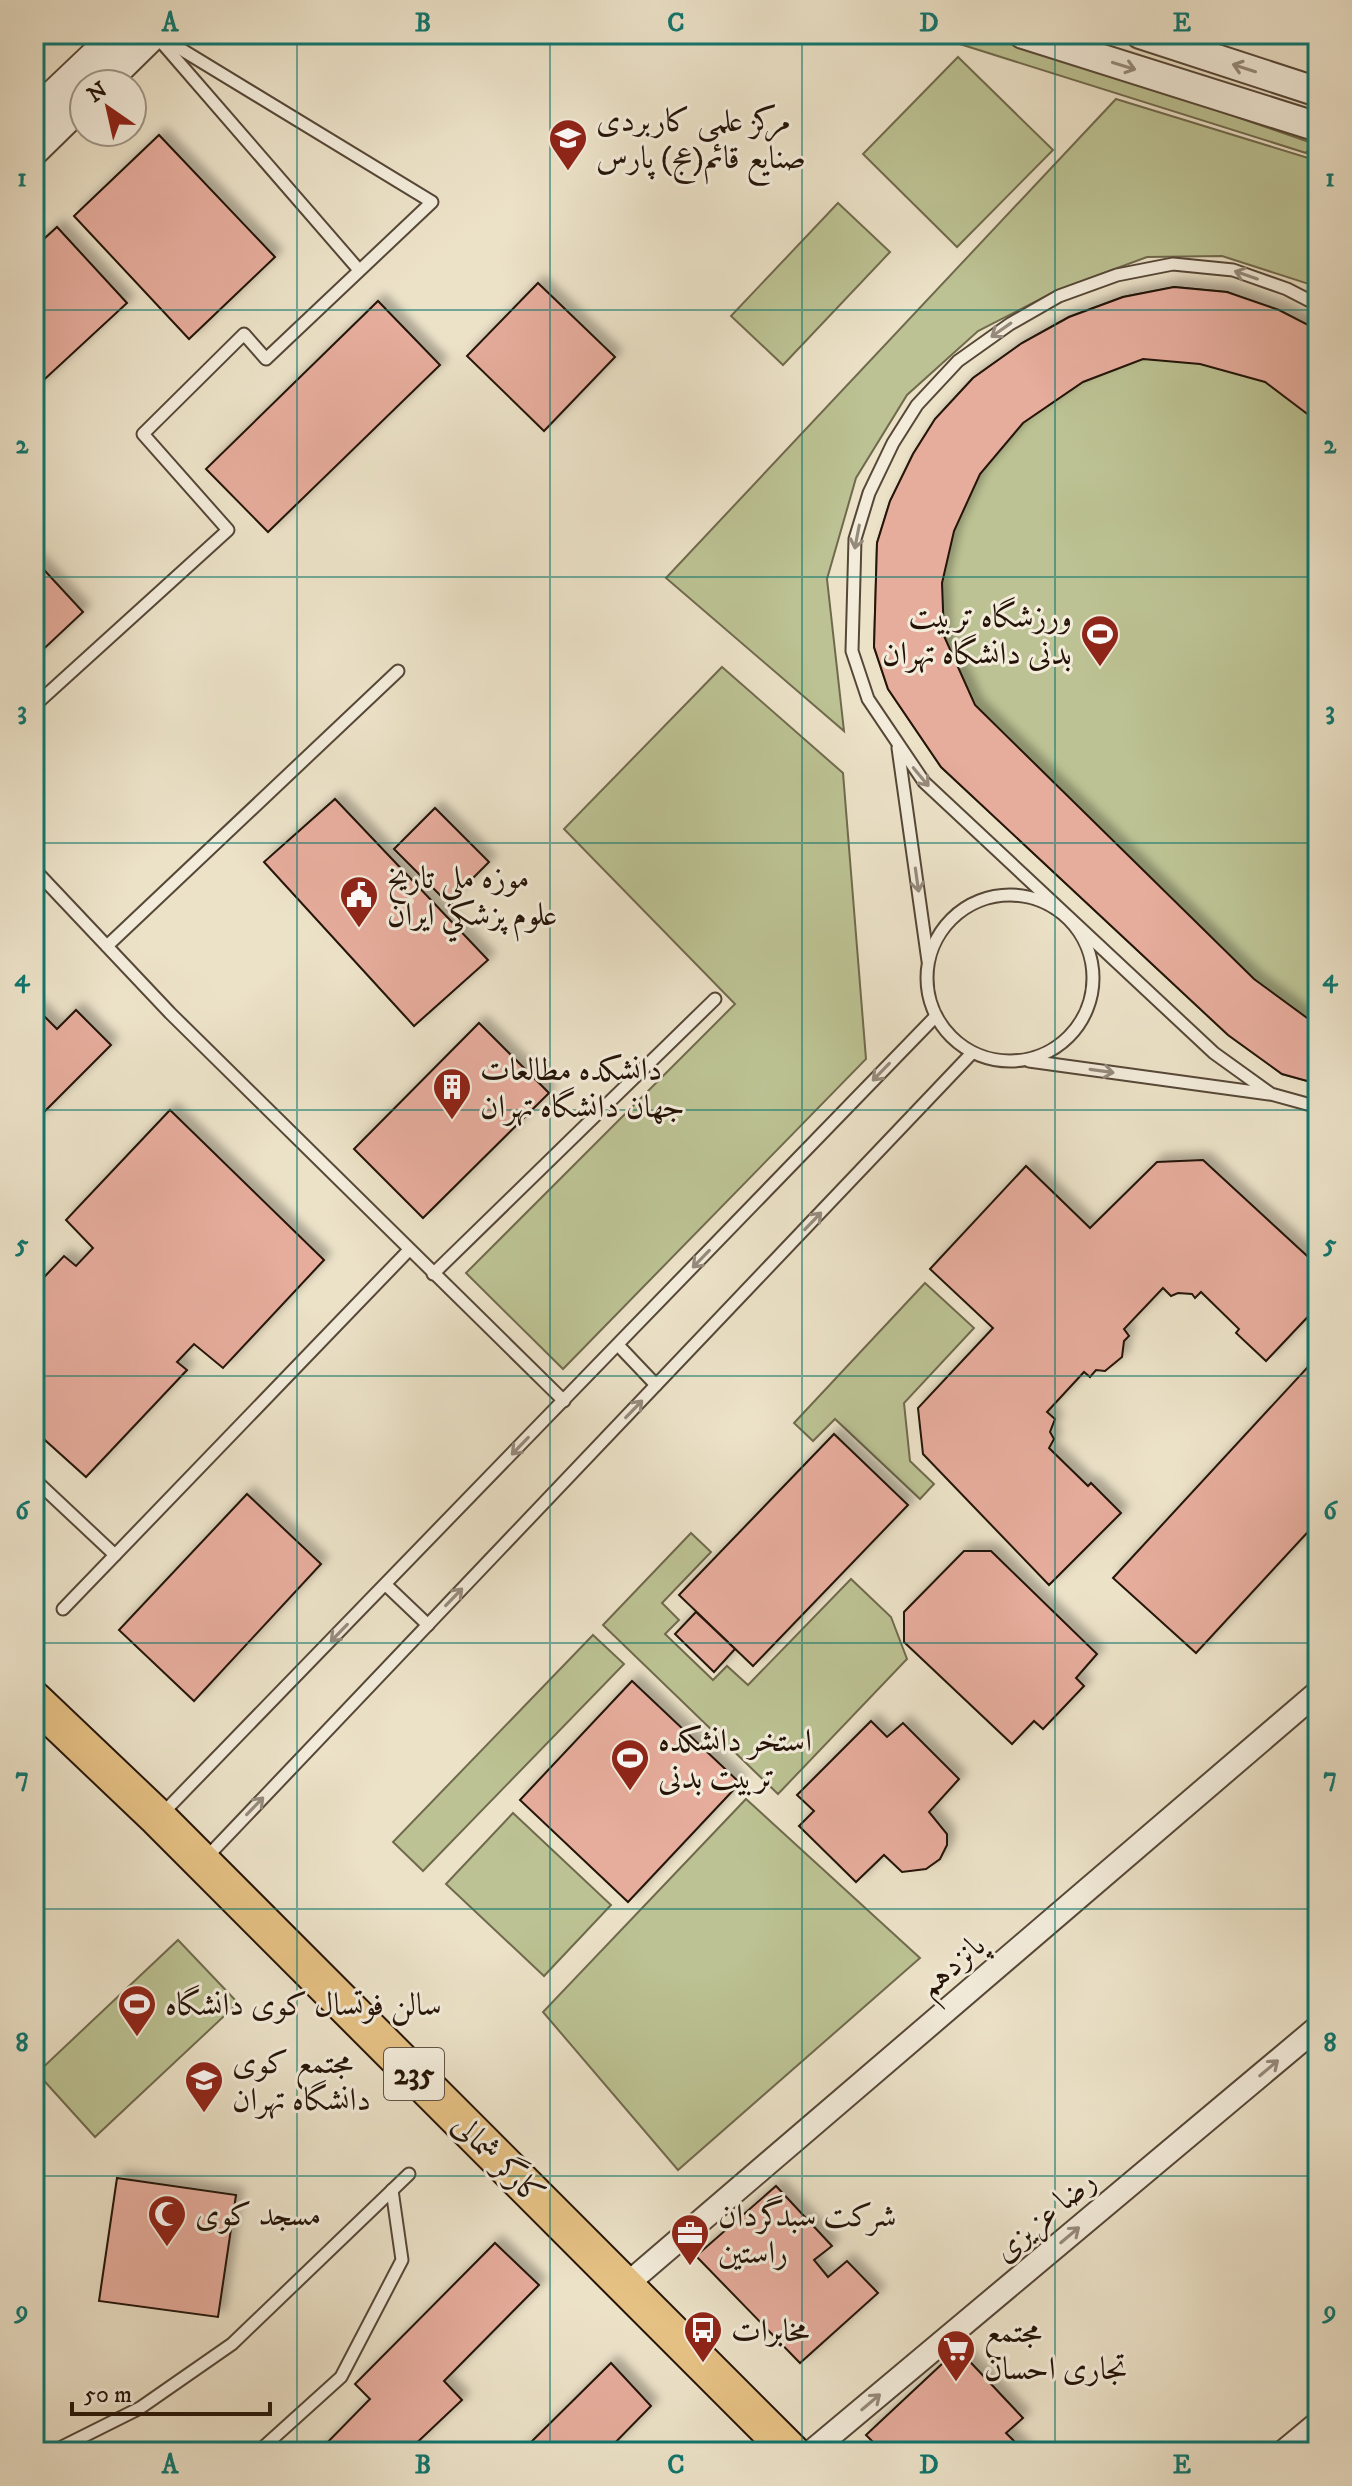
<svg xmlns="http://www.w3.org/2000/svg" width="1352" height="2486" font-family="'IM FELL DW Pica',Amiri,serif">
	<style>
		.green { fill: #bcc293; stroke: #706a4d; stroke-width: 2 }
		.building { fill: #e6ac9c; stroke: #241307; stroke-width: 2; filter: url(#shadow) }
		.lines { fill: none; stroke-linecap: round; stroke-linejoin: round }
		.service-casing { stroke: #564737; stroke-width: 15 }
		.minor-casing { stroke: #564737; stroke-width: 26 }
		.tertiary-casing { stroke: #564737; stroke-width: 32 }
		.primary-casing { stroke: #241307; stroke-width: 40 }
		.service { stroke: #f3ecdb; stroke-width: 11 }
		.minor { stroke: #f3ecdb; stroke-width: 22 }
		.tertiary { stroke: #f3ecdb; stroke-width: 28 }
		.primary { stroke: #e6c184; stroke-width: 36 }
		.oneway { stroke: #968a7c }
		.grid { fill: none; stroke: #0f766e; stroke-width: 2; stroke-opacity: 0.55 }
		.labels { text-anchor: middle; stroke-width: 6; stroke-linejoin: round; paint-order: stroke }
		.shield { fill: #f3ecdb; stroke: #625447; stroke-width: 2 }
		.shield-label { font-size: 30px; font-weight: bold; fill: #241307 }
		.poi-label { font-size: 32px; fill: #241307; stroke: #f3ecdb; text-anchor: start }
		.street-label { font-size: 32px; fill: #241307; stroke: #f3ecdb }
		.neatline { fill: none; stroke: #0f766e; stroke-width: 3 }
		.grid-label { font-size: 26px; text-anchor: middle; font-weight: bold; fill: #0f766e }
	</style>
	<defs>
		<filter id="shadow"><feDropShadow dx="7" dy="-7" stdDeviation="4" flood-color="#0004"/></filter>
	</defs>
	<rect width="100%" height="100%" fill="#ece2c8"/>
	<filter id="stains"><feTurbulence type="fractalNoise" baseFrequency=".0025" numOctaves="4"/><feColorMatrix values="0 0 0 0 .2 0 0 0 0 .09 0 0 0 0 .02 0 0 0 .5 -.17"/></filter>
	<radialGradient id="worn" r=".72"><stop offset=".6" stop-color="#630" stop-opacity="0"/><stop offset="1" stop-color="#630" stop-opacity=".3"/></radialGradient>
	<!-- green -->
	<g class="green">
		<path d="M928,34h68l316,109 -6,10z"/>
		<path d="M958,57l95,93 -96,97 -94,-93z"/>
		<path d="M1116,99l202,62v126l-96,-31 -75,1 -89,33 -80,41 -71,64 -51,83 -29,101 17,152 -178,-153z"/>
		<path d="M838,203l52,49 -107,113 -52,-49z"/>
		<path d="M1174,287l53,5 91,38v754l-36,-10 -54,-39 -287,-268 -53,-78 -14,-42 3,-104 13,-42 23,-47 22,-35 38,-41 49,-35 47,-26 54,-20z"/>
		<path d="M722,667l121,106 23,286 -303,310 -97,-96 269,-269 -171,-175z"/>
		<path d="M925,1283l49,45 -70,75 6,58 24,23 -14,15 -85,-80 -22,22 -19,-18z"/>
		<path d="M691,1533l20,19 -49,51 17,17 -14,14 48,46 14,-14 21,19 103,-106 40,38 16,42 -129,135 -175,-169z"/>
		<path d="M593,1635l31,29 -201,207 -30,-29z"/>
		<path d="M746,1799l174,159 -242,212 -135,-158z"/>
		<path d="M513,1813l98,92 -67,71 -98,-92z"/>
		<path d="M178,1940l60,63 -143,134 -58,-64z"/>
	</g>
	<!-- building -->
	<g class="building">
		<path d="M159,135l116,122 -86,82 -115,-123z"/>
		<path d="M57,227l70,76 -93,86v-141z"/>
		<path d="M538,283l77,74 -71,74 -77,-75z"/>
		<path d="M1174,287l53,5 52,18 39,20v92l-53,-40 -65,-18 -57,-5 -60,23 -60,41 -43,51 -26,57 -12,52 2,53 31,69 279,274 64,47v58l-36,-10 -54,-39 -287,-268 -53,-78 -14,-42 3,-104 13,-42 23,-47 22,-35 38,-41 49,-35 47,-26 54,-20z"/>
		<path d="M378,301l62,64 -172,167 -62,-63z"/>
		<path d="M34,559l49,53 -49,46z"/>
		<path d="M335,799l153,161 -74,66 -150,-164z"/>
		<path d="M435,808l54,54 -41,41 -54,-54z"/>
		<path d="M34,1006l23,23 19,-19 35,35 -77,77z"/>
		<path d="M479,1023l70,70 -126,125 -69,-69z"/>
		<path d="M170,1110l154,150 -101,108 -29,-24 -17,18 10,8 -101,107 -49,-44 -3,3v-148l30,-32 12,10 17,-18 -27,-28z"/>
		<path d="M1203,1160l115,106v40l-52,55 -30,-28 3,-4 -38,-37 -6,6 -3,-4 -14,-1 -7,3 -8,-8 -39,41 5,7 -5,5 -2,16 -17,14 -9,-1 -6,7 -6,-5 -37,40 8,7 -5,13 4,7 -5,9 39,38 3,-3 30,30 -72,72 -126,-131 -5,-46 75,-80 -63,-59 96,-103 64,62 67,-66z"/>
		<path d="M1318,1356v165l-122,132 -83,-75z"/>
		<path d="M834,1434l74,71 -155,161 -74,-71z"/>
		<path d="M247,1494l74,70 -127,137 -75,-71z"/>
		<path d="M964,1551h27l106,103 -21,24 8,8 -41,43 -9,-8 -22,23 -108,-102v-30z"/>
		<path d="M696,1612l39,37 -21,23 -39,-38z"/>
		<path d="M632,1681l108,102 -112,119 -108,-102z"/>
		<path d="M871,1721l16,16 16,-14 56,56 -30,33 18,22v11l-7,14 -14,10 -24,3 -18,-17 -28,27 -57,-56 15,-15 -17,-16z"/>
		<path d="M117,2178l119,17 -18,122 -119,-16z"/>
		<path d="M776,2186l56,60 -18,14 14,17 19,-16 31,32 -78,70 -104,-107z"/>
		<path d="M495,2243l44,42 -95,96 18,19 -55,52h-89l52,-53 -15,-15z"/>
		<path d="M958,2349l65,69 -17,15 19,19h-142l-17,-17z"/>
		<path d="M611,2363l40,43 -45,46h-85z"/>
	</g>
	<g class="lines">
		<!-- service casing -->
		<g class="service-casing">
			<g id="service">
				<path d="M163,44l196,226"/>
				<path d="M1318,305l-31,-16 -54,-19 -60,-6 -56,11 -58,21 -49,28 -52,37 -41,44 -24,38 -24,50 -14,46 -3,112 16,48 56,83 290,271 57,41 47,13"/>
				<path d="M34,706l194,-176 -85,-96 101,-100 22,25 166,-157 -276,-168"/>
				<path d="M898,748l30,213"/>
				<path d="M34,869l136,144 394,388"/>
				<circle cx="1010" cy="978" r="83"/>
				<path d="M107,946l291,-275"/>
				<path d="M1029,1061l240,33"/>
				<path d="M433,1274l282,-275"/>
				<path d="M618,1345l38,40"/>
				<path d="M34,1479l81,76"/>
				<path d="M386,1585l42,40"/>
				<path d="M63,1609l346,-359"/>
				<path d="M162,1814l774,-798"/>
				<path d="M205,1859l767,-806"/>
				<path d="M52,2452l88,-44 92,-64 177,-170"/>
				<path d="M258,2452l83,-75 61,-117 -10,-70"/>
			</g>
		</g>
		<!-- minor casing -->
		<g class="minor-casing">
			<g id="minor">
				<path d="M626,2285l692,-593"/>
				<path d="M811,2452l507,-425"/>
				<path d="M1283,2452l35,-29"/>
			</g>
		</g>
		<!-- tertiary casing -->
		<g class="tertiary-casing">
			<g id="tertiary">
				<path d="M1023,34l295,93"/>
				<path d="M1140,34l178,58"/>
				<path d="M103,84l51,-50"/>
				<path d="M34,113l83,-79"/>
				<path d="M34,151l50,-49"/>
			</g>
		</g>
		<!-- primary casing -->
		<g class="primary-casing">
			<path id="primary" d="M34,1700l124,118 633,634"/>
		</g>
		<!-- service -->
		<use href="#service" class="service"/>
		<!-- minor -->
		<use href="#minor" class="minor"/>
		<!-- tertiary -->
		<use href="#tertiary" class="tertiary"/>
		<!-- primary -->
		<use href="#primary" class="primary"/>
	</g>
	<!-- one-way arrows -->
	<defs><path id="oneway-shaft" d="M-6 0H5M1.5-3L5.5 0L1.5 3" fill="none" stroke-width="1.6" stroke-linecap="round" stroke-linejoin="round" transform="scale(2)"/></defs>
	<g class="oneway">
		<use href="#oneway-shaft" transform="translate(1124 66) rotate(17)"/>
		<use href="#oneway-shaft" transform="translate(1244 68) rotate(-162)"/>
		<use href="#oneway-shaft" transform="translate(1246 275) rotate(-161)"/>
		<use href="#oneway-shaft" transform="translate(1001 330) rotate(145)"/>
		<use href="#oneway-shaft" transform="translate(857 537) rotate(101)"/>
		<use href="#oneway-shaft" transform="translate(921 777) rotate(50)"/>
		<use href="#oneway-shaft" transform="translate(917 880) rotate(82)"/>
		<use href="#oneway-shaft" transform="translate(1102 1071) rotate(8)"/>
		<use href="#oneway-shaft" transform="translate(881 1072) rotate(134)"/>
		<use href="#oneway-shaft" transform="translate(813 1221) rotate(-46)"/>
		<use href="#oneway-shaft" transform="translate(701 1259) rotate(134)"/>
		<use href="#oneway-shaft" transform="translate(634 1409) rotate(-46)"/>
		<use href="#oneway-shaft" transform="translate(520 1446) rotate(134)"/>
		<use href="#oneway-shaft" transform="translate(454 1597) rotate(-46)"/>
		<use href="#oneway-shaft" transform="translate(339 1633) rotate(134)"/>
		<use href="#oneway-shaft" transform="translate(255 1806) rotate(-46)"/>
		<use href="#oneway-shaft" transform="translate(1269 2068) rotate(-40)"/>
		<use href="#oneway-shaft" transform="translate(1070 2235) rotate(-40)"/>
		<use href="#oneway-shaft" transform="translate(871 2402) rotate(-40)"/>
	</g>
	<!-- grid -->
	<path class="grid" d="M297,34v2418M550,34v2418M802,34v2418M1055,34v2418M34,310h1284M34,577h1284M34,843h1284M34,1110h1284M34,1376h1284M34,1643h1284M34,1909h1284M34,2176h1284"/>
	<!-- icons -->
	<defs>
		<g id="university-pin" transform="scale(2)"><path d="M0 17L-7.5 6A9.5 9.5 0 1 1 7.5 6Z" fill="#8f2418" stroke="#f3ecdb"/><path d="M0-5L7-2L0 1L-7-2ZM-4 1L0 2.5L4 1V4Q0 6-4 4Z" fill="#fff"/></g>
		<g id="stadium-pin" transform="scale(2)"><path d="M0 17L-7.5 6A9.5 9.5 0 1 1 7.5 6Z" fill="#8f2418" stroke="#f3ecdb"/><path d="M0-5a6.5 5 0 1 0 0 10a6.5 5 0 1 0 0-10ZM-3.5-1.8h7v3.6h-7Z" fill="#fff"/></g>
		<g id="civic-pin" transform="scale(2)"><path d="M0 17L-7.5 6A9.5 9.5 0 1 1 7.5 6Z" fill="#8f2418" stroke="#f3ecdb"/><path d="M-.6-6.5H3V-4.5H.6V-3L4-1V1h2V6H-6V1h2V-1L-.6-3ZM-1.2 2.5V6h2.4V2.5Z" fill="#fff"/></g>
		<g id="building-pin" transform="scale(2)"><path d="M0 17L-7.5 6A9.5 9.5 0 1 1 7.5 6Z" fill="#8f2418" stroke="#f3ecdb"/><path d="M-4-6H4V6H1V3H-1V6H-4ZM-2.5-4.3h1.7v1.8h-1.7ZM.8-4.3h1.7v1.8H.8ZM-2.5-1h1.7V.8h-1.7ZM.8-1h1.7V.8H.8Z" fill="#fff"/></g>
		<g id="mosque-pin" transform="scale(2)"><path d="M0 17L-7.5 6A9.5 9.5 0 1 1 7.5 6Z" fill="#8f2418" stroke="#f3ecdb"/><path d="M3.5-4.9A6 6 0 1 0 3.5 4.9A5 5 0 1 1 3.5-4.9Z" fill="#fff"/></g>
		<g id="office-pin" transform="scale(2)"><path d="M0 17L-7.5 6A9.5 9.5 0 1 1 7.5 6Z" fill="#8f2418" stroke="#f3ecdb"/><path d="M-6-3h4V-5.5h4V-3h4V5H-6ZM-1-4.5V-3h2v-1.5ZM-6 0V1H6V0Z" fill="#fff"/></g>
		<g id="bus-pin" transform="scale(2)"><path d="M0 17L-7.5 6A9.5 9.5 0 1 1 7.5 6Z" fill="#8f2418" stroke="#f3ecdb"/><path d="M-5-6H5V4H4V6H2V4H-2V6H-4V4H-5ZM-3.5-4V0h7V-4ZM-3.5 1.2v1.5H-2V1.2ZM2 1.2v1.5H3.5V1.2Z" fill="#fff"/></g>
		<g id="supermarket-pin" transform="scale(2)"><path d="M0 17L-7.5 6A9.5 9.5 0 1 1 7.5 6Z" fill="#8f2418" stroke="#f3ecdb"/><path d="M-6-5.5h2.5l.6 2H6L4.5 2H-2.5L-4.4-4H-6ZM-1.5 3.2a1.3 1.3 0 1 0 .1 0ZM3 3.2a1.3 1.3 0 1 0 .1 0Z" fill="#fff"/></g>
	</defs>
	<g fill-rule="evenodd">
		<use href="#university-pin" x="568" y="138"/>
		<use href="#stadium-pin" x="1100" y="634"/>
		<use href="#civic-pin" x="359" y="895"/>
		<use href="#building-pin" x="452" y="1087"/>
		<use href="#stadium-pin" x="630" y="1758"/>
		<use href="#stadium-pin" x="137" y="2004"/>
		<use href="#university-pin" x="204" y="2080"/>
		<use href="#mosque-pin" x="167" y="2214"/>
		<use href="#office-pin" x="690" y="2233"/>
		<use href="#bus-pin" x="703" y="2330"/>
		<use href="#supermarket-pin" x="956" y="2349"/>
	</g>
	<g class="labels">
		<!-- shield labels -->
		<rect class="shield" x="384" y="2048" width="60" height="52" rx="6"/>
		<g class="shield-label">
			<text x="414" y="2084">235</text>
		</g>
		<!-- poi labels -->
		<g class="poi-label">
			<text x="596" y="131">مرکز علمی کاربردی<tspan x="596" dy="37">صنایع قائم(عج) پارس</tspan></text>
			<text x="1072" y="627" text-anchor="end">ورزشگاه تربیت<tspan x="1072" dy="37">بدنی دانشگاه تهران</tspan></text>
			<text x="387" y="888">موزه ملي تاريخ<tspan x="387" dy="37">علوم پزشكي ايران</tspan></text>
			<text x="480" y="1080">دانشکده مطالعات<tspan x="480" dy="37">جهان دانشگاه تهران</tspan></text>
			<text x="658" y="1751">استخر دانشکده<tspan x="658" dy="37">تربیت بدنی</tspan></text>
			<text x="165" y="2015">سالن فوتسال کوی دانشگاه</text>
			<text x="232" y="2073">مجتمع کوی<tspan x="232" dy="37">دانشگاه تهران</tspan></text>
			<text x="195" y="2225">مسجد کوی</text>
			<text x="718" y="2226">شرکت سبدگردان<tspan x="718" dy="37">راستین</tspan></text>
			<text x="731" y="2341">مخابرات</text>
			<text x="984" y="2342">مجتمع<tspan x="984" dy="37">تجاری احسان</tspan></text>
		</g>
		<!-- street labels -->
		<g class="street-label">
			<text transform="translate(951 1965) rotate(-41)" y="11">پانزدهم</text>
			<text transform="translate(499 2159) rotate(45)" y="11">کارگر شمالی</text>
			<text transform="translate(1044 2215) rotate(-40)" y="11">رضا عزیزی</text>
		</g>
	</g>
	<!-- margin -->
	<rect width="1352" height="2486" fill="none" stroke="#ece2c8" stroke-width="88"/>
	<!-- north arrow -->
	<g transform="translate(108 108) rotate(326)"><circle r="38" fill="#f3ecdb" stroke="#a09586" stroke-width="2"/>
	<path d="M0-6L14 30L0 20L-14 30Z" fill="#8f2418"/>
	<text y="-12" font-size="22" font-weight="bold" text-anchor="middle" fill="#241307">N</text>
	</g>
	<!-- scale -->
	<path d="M72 2402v12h198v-12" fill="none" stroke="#241307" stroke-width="4"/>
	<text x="84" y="2402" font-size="24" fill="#241307" stroke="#f3ecdb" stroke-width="6" paint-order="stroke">50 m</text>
	<rect x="44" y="44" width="1264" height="2398" class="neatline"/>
	<g class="grid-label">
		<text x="170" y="31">A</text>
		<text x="423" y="31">B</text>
		<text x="676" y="31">C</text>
		<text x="929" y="31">D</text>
		<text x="1182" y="31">E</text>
		<text x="22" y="186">1</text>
		<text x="1330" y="186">1</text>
		<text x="22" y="453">2</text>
		<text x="1330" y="453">2</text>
		<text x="22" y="719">3</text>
		<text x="1330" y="719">3</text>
		<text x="22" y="986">4</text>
		<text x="1330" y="986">4</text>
		<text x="22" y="1252">5</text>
		<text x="1330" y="1252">5</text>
		<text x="22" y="1519">6</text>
		<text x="1330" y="1519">6</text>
		<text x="22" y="1785">7</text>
		<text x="1330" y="1785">7</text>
		<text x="22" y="2051">8</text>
		<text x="1330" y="2051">8</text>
		<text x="22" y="2318">9</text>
		<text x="1330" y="2318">9</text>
		<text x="170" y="2473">A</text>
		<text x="423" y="2473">B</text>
		<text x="676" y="2473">C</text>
		<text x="929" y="2473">D</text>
		<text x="1182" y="2473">E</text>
	</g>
	<rect width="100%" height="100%" filter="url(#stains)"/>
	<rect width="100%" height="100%" fill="url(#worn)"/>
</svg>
